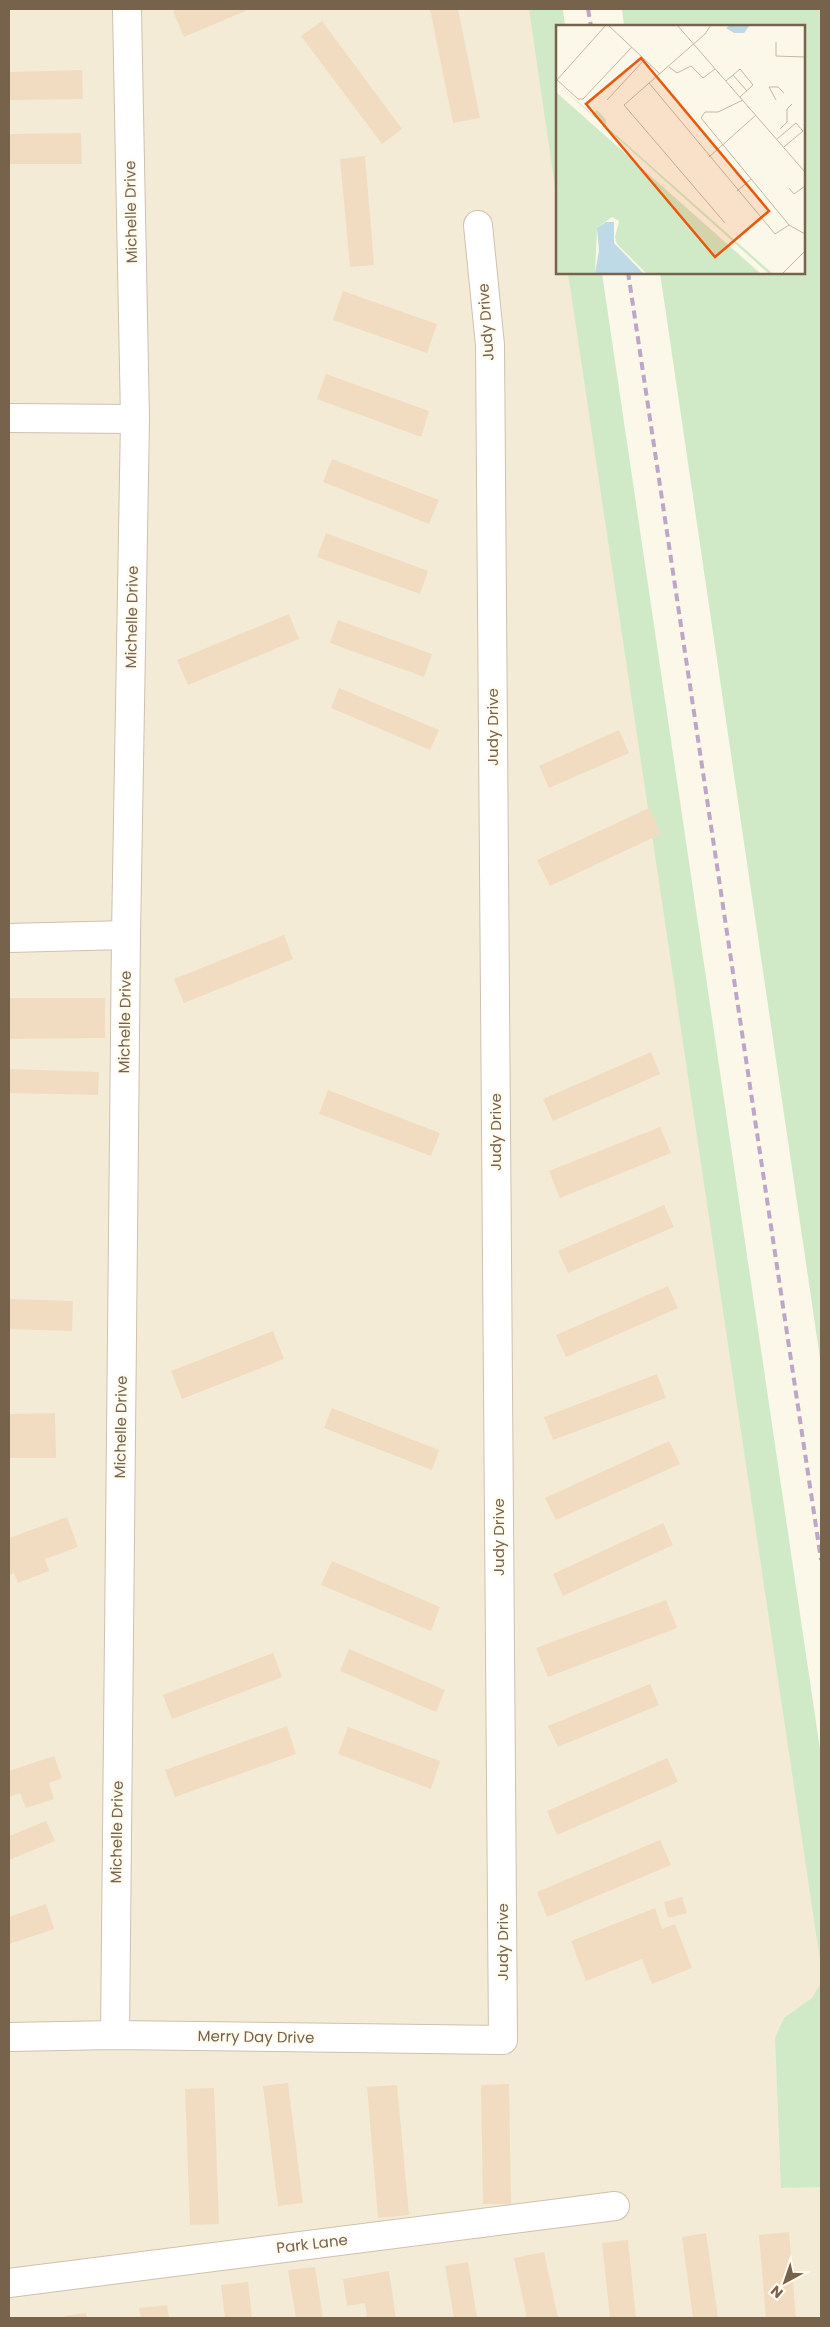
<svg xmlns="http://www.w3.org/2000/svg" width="830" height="2327" font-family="Poppins,sans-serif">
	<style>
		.residential { fill: #f4ebd7 }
		.green { fill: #d0eac7 }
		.building { fill: #f1dcc1 }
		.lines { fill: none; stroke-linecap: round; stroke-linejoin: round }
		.minor-casing { stroke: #cec1ae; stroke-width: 30 }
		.minor { stroke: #fff; stroke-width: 28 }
		.rail { stroke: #bda6c7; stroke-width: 4; stroke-dasharray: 8 5; stroke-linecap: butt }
		.labels { text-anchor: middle; stroke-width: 4.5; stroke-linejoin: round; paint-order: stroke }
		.street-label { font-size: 15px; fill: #77624c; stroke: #fffbef }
		.inset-road { fill: none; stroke: #c3b8a5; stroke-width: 1 }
		.view { fill: #e8590c; fill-opacity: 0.15; stroke: #e8590c; stroke-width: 2.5 }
		.inset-edge { fill: none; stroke: #77624c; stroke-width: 2.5 }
	</style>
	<rect width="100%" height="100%" fill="#fcf8e9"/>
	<!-- residential -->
	<path class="residential" d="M9,9h549v263l38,1 225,1552v493h-812z"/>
	<!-- green -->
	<g class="green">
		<path d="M529,9h34l2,17h-7l-1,175z"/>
		<path d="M622,9h199v1356l-161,-1092 144,-1v-246h-180z"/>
		<path d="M568,273h34l219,1483v211z"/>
		<path d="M821,1983v204l-40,1 -6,-150 9,-20 28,-20z"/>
	</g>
	<!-- building -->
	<g class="building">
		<path d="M179,9h71l-66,28 -11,-26z"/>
		<path d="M430,9h28l22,109 -27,5z"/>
		<path d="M322,21l80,108 -20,15 -81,-108z"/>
		<path d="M82,70l1,29 -74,1v-28z"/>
		<path d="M81,133l1,31h-73v-30z"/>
		<path d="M365,156l9,109 -24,2 -10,-108z"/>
		<path d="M343,291l94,33 -10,29 -94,-33z"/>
		<path d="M326,374l103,37 -8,26 -104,-38z"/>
		<path d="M332,459l107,41 -10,24 -106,-42z"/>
		<path d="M326,533l102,38 -8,23 -103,-37z"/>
		<path d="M289,614l10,25 -111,46 -11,-25z"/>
		<path d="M338,620l94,34 -8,23 -94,-34z"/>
		<path d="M339,688l100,42 -9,20 -99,-42z"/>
		<path d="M619,730l10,23 -80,35 -10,-22z"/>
		<path d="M649,808l12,26 -111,52 -13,-26z"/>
		<path d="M284,935l9,24 -109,44 -10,-24z"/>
		<path d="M9,998h96v40l-96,1z"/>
		<path d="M651,1052l9,22 -107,47 -10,-22z"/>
		<path d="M9,1069l90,3 -1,23 -89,-2z"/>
		<path d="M328,1090l112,43 -9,23 -112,-42z"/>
		<path d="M660,1127l11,26 -111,45 -11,-27z"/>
		<path d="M664,1205l10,22 -106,46 -10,-22z"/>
		<path d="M668,1286l10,22 -112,49 -10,-22z"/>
		<path d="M9,1299l64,2 -1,30 -63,-2z"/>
		<path d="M273,1331l11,28 -102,40 -11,-28z"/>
		<path d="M657,1374l9,24 -113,42 -9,-23z"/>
		<path d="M332,1408l107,42 -7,20 -108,-42z"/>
		<path d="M55,1413l1,45h-47v-44z"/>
		<path d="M669,1441l11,23 -124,56 -11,-22z"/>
		<path d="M67,1517l11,30 -33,12 4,12 -31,12 -4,-10 -5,2v-37z"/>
		<path d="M663,1523l10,22 -110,51 -10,-22z"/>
		<path d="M332,1561l108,46 -9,24 -110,-46z"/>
		<path d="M666,1600l11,28 -129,49 -12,-29z"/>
		<path d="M349,1649l96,41 -9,22 -96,-41z"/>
		<path d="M273,1653l9,24 -110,42 -9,-24z"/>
		<path d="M650,1684l9,21 -101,42 -10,-21z"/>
		<path d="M287,1726l9,28 -121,43 -10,-27z"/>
		<path d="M348,1727l92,34 -9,28 -93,-35z"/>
		<path d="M54,1756l8,22 -13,5 5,16 -28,9 -6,-15 -11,4v-26z"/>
		<path d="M667,1758l11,24 -121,53 -10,-24z"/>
		<path d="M46,1821l9,20 -46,19v-24z"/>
		<path d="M660,1840l11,25 -124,52 -10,-25z"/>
		<path d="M682,1897l5,16 -19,5 -4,-16z"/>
		<path d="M46,1904l8,25 -45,15v-27z"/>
		<path d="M655,1908l7,21 13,-5 17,44 -40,16 -10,-25 -56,22 -15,-40z"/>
		<path d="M288,2083l15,120 -25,3 -15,-120z"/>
		<path d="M509,2084l2,120h-28l-2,-119z"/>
		<path d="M397,2085l12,130 -31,3 -11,-131z"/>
		<path d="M214,2088l5,136 -29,1 -5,-136z"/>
		<path d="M789,2232l7,86h-30l-7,-83z"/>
		<path d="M706,2233l12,85h-25l-11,-81z"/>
		<path d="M628,2240l8,78h-26l-8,-75z"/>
		<path d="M544,2252l14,66h-31l-13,-60z"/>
		<path d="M468,2262l9,56h-23l-9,-52z"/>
		<path d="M315,2267l8,51h-27l-8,-48z"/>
		<path d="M389,2271l7,47h-29l-2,-15 -18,3 -4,-27z"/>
		<path d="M248,2282l4,36h-27l-4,-33z"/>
		<path d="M167,2305l2,13h-28l-2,-10z"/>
		<path d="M86,2313l1,5h-22v-2z"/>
	</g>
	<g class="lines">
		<!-- minor casing -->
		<g class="minor-casing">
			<g id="minor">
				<path d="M9,418l126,1"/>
				<path d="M9,938l117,-3"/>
				<path d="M115,2035l11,-1100 9,-516 -8,-410"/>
				<path d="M9,2037l106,-2 388,5 -13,-1695 -12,-120"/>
				<path d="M9,2283l606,-77"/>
			</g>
		</g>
		<!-- minor -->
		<use href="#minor" class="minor"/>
		<!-- rail -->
		<g class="rail">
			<path d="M588,9l3,17"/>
			<path d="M628,272l193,1288"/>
		</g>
	</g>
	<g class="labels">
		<!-- street labels -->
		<g class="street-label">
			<text transform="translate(131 212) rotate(-91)" y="5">Michelle Drive</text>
			<text transform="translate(486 322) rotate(-94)" y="5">Judy Drive</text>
			<text transform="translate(132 617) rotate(-89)" y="5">Michelle Drive</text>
			<text transform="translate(493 727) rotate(-90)" y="5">Judy Drive</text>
			<text transform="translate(125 1022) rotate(-89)" y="5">Michelle Drive</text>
			<text transform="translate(496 1132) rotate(-90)" y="5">Judy Drive</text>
			<text transform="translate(121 1427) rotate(-89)" y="5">Michelle Drive</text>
			<text transform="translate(499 1537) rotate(-90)" y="5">Judy Drive</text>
			<text transform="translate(117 1832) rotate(-89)" y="5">Michelle Drive</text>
			<text transform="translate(503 1942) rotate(-90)" y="5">Judy Drive</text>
			<text transform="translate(256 2037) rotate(1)" y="5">Merry Day Drive</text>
			<text transform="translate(312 2244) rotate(-7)" y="5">Park Lane</text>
		</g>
	</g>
	<!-- overview -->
	<g transform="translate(556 25)">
		<rect width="249" height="249" fill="#fcf8e9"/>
		<path d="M0,58l36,31 5,-4 9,10v6l166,147h-4zM0,67l204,181h-114l-29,-29 -2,-7 4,-16 -7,-4 -15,11 -2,45h-39z" fill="#d0eac7"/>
		<path d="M174,0h20l-6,8h-10l-8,-5zM50,197h8v21l29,30h-48l4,-22 -2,-23z" fill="#bddae6"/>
		<path class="inset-road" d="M52,0l52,49M121,0l128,147M155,0l-6,9 -81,71 101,118M220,17v14l29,1M113,42l8,6 14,-7 12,12 12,-9M177,50l14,16M0,54l22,20h5l49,-52M1,55l49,-55M170,56l14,-12 13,16 -13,12M93,58l126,151 14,-9M51,75l38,-41M187,75l-25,12h-13l-4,6 88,107 16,9M220,75l-7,-13h9l6,6M224,104l7,-7v-13l5,-5M221,114l19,-16 7,8 -19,16M153,132l47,-42M233,163l5,6 11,-8M181,166l14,-12M227,248l22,-22"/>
		<path class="view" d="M85,33l128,153 -54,46 -129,-153z"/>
		<rect width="249" height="249" class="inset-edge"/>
	</g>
	<!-- border -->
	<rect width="830" height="2327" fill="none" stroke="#77624c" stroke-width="20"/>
	<!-- north arrow -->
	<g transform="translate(785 2282) rotate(220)" stroke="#fffbef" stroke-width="4" paint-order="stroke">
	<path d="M0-4L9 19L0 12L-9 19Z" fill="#77624c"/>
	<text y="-8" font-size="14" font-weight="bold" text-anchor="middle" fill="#77624c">N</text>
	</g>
</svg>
